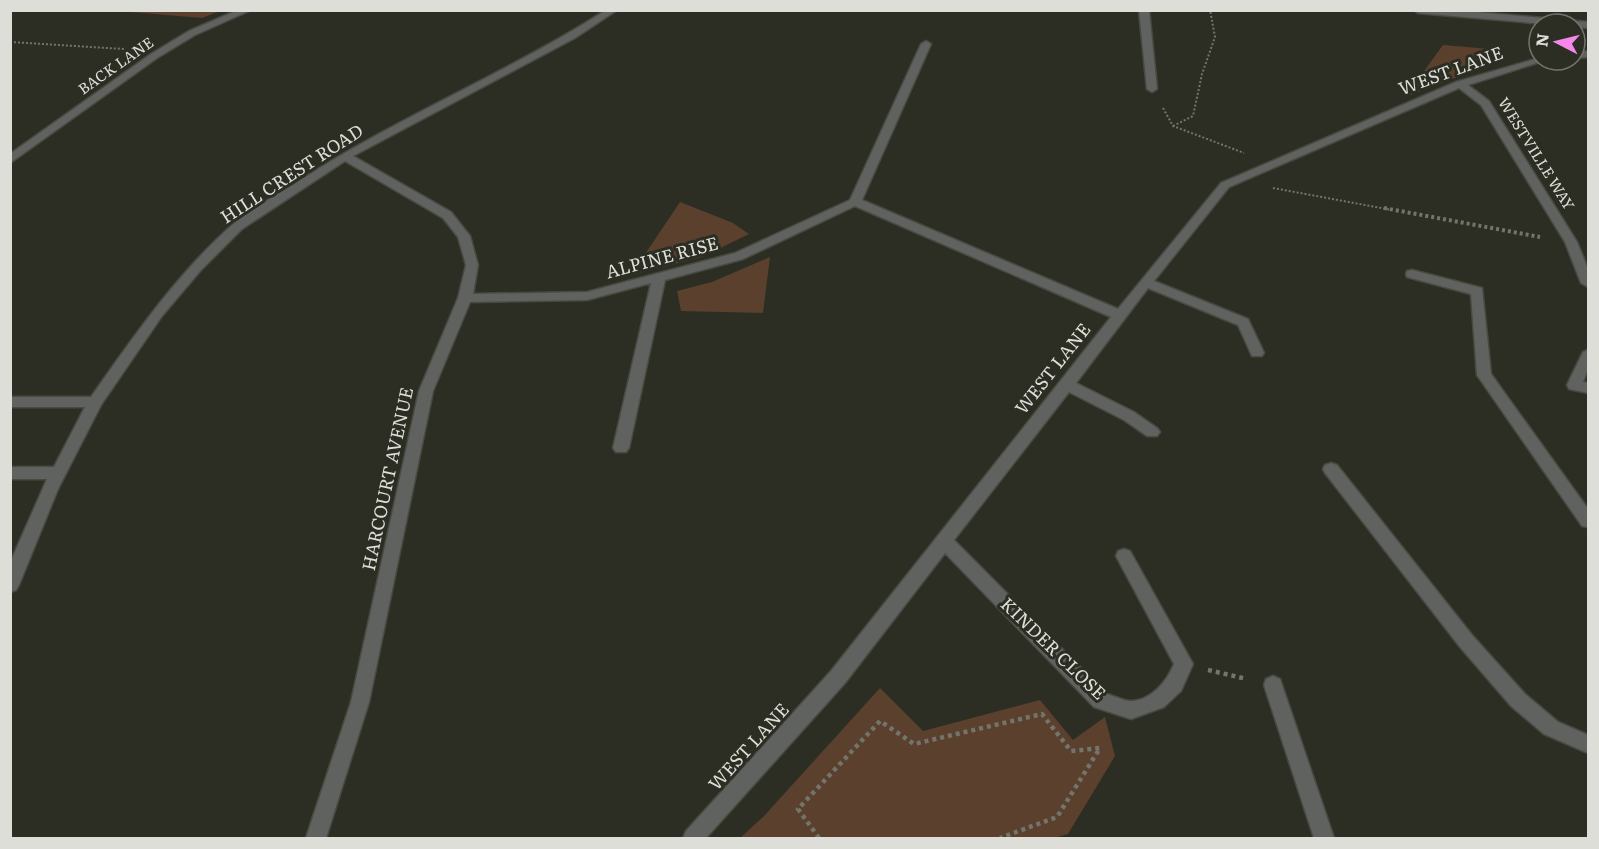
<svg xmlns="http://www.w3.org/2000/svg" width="1599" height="849" font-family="Literata,serif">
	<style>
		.green { fill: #5a402d }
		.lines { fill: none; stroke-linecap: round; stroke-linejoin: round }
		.minor-casing { stroke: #484a41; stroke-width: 3 }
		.path-far2 { stroke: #73756c; stroke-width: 2; stroke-dasharray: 2 2; stroke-linecap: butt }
		.path-far1 { stroke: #73756c; stroke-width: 4; stroke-dasharray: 3 3; stroke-linecap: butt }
		.path { stroke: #73756c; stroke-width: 4.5; stroke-dasharray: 4 4; stroke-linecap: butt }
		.minor { fill: #5f625f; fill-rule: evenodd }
		.labels { text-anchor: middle; stroke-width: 6; stroke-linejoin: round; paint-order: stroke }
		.far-street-label { font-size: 15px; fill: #ddded8; stroke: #2c2e24 }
		.street-label { font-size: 18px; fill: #ddded8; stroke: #2c2e24 }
	</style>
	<rect width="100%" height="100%" fill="#2c2e24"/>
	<!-- green -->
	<g class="green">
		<path d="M119,11h101l-18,7z"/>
		<path d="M1443,45l48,4 6,13 -92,35z"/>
		<path d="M680,202l53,21 16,11 -47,23 -71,18z"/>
		<path d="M770,257l-7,56 -82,-2 -4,-20 35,-9z"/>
		<path d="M880,688l43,43 117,-31 33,40 32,-23 10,39 -47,78 -14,4h-314l24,-22z"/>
	</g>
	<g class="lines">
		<!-- minor casing -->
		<g class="minor-casing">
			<g id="minor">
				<path d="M238,10h13l-56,25 -38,23 -147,105v-9l141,-100 38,-23z"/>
				<path d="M606,10h11l-42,28 -222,118 98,56 19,24 8,29 -5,29 114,-2 148,-39 115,-53 71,-156 5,-3 5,3 -69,156 256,109 103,-126 235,-101 83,-24v2h7l-78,25 21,16 88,141 11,27v18l-7,-4 -16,-41 -84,-137 -22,-17 -230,99 -75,94 94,38 16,34 -2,3h-10l-14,-31 -90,-37 -72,95 58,29 23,16 3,4 -3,4h-10l-23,-16 -55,-28 -115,148 153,154c7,2 17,7 24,7 20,0 36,-20 43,-37l-58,-108 2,-5 6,-2 6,2 63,113 -12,27 -17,16 -33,12 -37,-12 -149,-154 -100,130 -139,155h-23l3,-7 145,-160 280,-354 -256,-111 -112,53 -78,21 -36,168 -3,4h-10l-3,-4 38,-165 -64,17 -117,2 -37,89 -64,311 -43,136h-20l45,-136 68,-311 39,-93 8,-33 -8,-28 -15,-19 -98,-57 -103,68 -41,41 -39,46 -61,89 -43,84 -39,96 -3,5 -6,2v-29l37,-84h-37v-12h44l31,-60h-75v-10h81c43,-61 85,-122 141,-172 19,-16 43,-29 64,-42 99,-65 210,-109 310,-173z"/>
				<path d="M1139,10h10l8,79 -5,3 -5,-3z"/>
				<path d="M1414,10h41l133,12v6l-13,-1v-3h-30l-127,-11z"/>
				<path d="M1588,51v6l-13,1v-6z"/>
				<path d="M1412,270l70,18 9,86 97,135v18l-6,-1 -105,-151 -6,-81 -64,-17 -1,-3 1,-3z"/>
				<path d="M1588,350v19l-5,13 5,1v10l-19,-4 -2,-4 16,-33z"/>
				<path d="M1331,463l6,2 135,170 53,59 33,28 30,13v18l-44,-19 -33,-28 -51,-59 -135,-174 -2,-4 2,-4z"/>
				<path d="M1273,676l7,3 2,6 52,153h-20l-50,-153 2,-6z"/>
			</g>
		</g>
		<!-- path-far2 -->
		<g class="path-far2">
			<path d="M10,42l114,7"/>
			<path d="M1163,108l10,18 71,27"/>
			<path d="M1173,126l20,-10 9,-42 13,-37 -5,-27"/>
			<path d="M1273,188l119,22"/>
		</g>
		<!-- path-far1 -->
		<path class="path-far1" d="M1384,208l156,29"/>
		<!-- path -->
		<g class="path">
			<path d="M1208,670l39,9"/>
			<path d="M819,838l-21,-29 82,-88 34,23 128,-30 29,37 29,-3 -43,69 -57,21"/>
		</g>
		<!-- minor -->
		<use href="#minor" class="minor"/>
	</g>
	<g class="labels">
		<!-- far-street labels -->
		<g class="far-street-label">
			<text transform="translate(116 66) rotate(-35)" y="5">BACK LANE</text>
			<text transform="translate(1536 154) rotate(58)" y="5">WESTVILLE WAY</text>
		</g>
		<!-- street labels -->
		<g class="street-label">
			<text transform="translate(1451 71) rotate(-20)" y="6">WEST LANE</text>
			<text transform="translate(292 174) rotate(-33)" y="6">HILL CREST ROAD</text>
			<text transform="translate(662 258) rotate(-15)" y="6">ALPINE RISE</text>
			<text transform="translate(1053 369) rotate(-52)" y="6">WEST LANE</text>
			<text transform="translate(388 479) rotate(-78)" y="6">HARCOURT AVENUE</text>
			<text transform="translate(1053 649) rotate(44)" y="6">KINDER CLOSE</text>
			<text transform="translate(749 747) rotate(-48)" y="6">WEST LANE</text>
		</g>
	</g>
	<!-- border -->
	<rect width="1599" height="849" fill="none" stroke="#ddded8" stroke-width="24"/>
	<!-- north arrow -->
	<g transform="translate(1557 42) rotate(277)"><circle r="28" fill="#2c2e24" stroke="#73746c" stroke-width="1.5"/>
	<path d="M0-4.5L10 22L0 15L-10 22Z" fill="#f788eb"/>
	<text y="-9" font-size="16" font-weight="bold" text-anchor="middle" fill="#ddded8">N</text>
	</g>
</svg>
